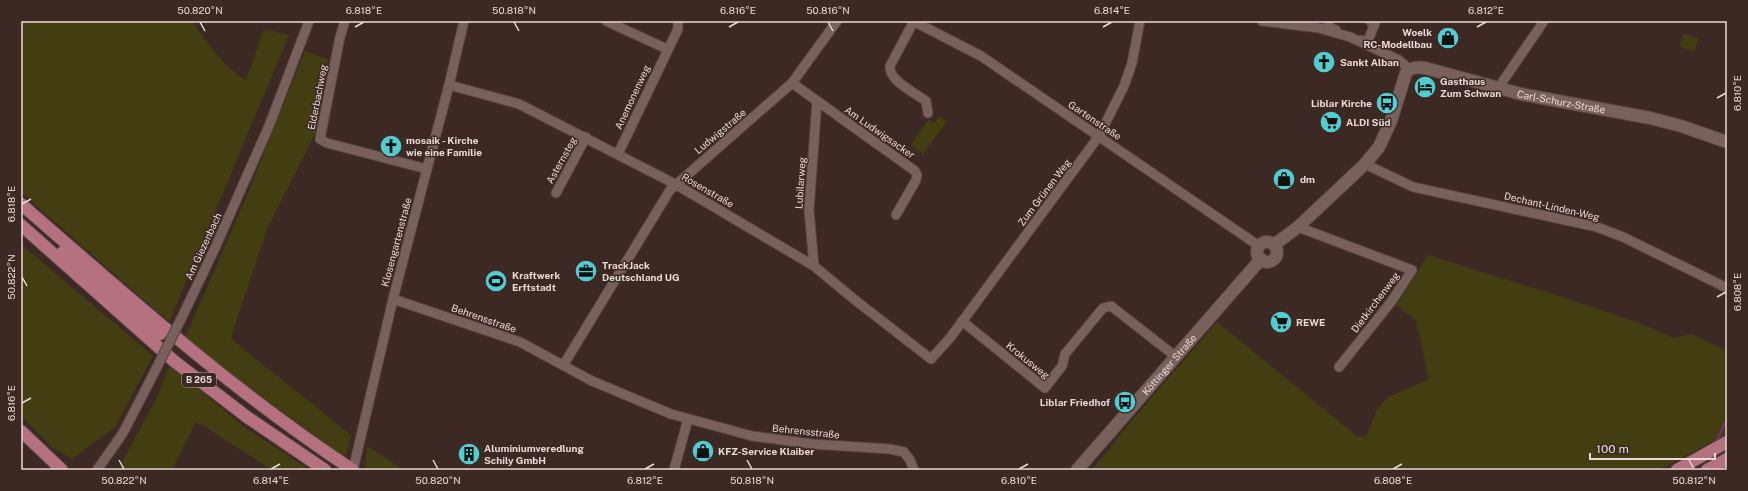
<svg xmlns="http://www.w3.org/2000/svg" width="1748" height="491" font-family="'Public Sans',sans-serif">
	<style>
		.green { fill: #433d12 }
		.lines { fill: none; stroke-linecap: round; stroke-linejoin: round }
		.stream { stroke: #72306f; stroke-width: 2.5 }
		.street-casing { stroke: #564541; stroke-width: 11 }
		.secondary-casing { stroke: #564541; stroke-width: 14 }
		.primary-casing { stroke: #564541; stroke-width: 14 }
		.street { stroke: #78615b; stroke-width: 9 }
		.secondary { stroke: #78615b; stroke-width: 12 }
		.primary { stroke: #b57180; stroke-width: 12 }
		.street-bridge-casing { stroke: #564541; stroke-width: 11; stroke-linecap: butt }
		.street-bridge { stroke: #78615b; stroke-width: 9 }
		.ticks { fill: none; stroke: #e8dad7; stroke-width: 1.5 }
		.labels { text-anchor: middle; stroke-width: 3; stroke-linejoin: round; paint-order: stroke }
		.shield { fill: #3d2923; stroke: #b5a5a1; stroke-width: 1 }
		.shield-label { font-size: 9px; font-weight: bold; fill: #e8dad7 }
		.poi-label { font-size: 10px; font-weight: bold; fill: #e8dad7; stroke: #3d2923; text-anchor: start }
		.street-label { font-size: 10px; fill: #e8dad7; stroke: #3d2923 }
		.neatline { fill: none; stroke: #e8dad7; stroke-width: 1.5 }
		.ticks-label { font-size: 10px; text-anchor: middle; fill: #e8dad7 }
	</style>
	<rect width="100%" height="100%" fill="#3d2923"/>
	<!-- green -->
	<g class="green">
		<path d="M21,21h171c14,19 32,48 54,59l18,-51 25,6 -120,287 -148,-130z"/>
		<path d="M1683,34l15,4 -3,13 -15,-4z"/>
		<path d="M305,51l23,8 -10,69 -50,99 -37,110 5,6 115,92 -6,23 -118,-87 -42,-33 61,-140z"/>
		<path d="M939,116l8,5 -24,33 -12,-9 18,-26 5,4z"/>
		<path d="M22,245l131,111 -38,71 -43,32 -19,-11 -32,-32z"/>
		<path d="M1428,255l128,40 86,29 32,14 17,-4 36,17v83l-68,36h-567l37,-46 88,-102 140,114 9,1 11,-28 11,-12 41,-18 -13,-59 -20,-14z"/>
		<path d="M170,365l74,62 66,43h-38l-68,-44 -9,-3 -23,47h-54l40,-75z"/>
		<path d="M367,446l37,24h-37l-2,-2z"/>
	</g>
	<g class="lines">
		<!-- stream -->
		<path class="stream" d="M1716,442l11,-23"/>
		<!-- street casing -->
		<g class="street-casing">
			<g id="street">
				<path d="M345,21l-5,16 -20,102 7,4 100,26"/>
				<path d="M606,21l61,28"/>
				<path d="M913,21l68,35 278,190"/>
				<path d="M914,21l-24,45c-2,14 25,27 36,35l2,12"/>
				<path d="M1262,21l57,7 31,9 49,23 10,9"/>
				<path d="M1329,21l-1,6 8,3"/>
				<path d="M1361,40l6,3 8,-20 -5,-2"/>
				<path d="M792,83l123,88 2,4 -1,5 -20,35"/>
				<path d="M449,85l70,19 156,80 139,82 41,34 76,59 19,-21 149,-202 25,-50 8,-23 8,-42"/>
				<path d="M1500,89l3,-8 41,-60"/>
				<path d="M618,154l60,-125v-8"/>
				<path d="M1365,164l48,23 184,40 26,10 104,51"/>
				<path d="M556,193l30,-56"/>
				<path d="M1298,227l114,43 -21,32 -52,65"/>
				<path d="M814,266l-5,-56 8,-109"/>
				<path d="M393,299l127,43 72,39 79,33 81,22 60,8 78,5 14,3 6,8 4,10"/>
				<path d="M182,317l33,-69 54,-122 40,-105"/>
				<path d="M962,321l83,67 17,-22 3,-12 38,-46 8,-2 64,50"/>
				<path d="M564,364l106,-174 122,-107 45,-62"/>
				<path d="M97,470l26,-37 32,-62"/>
				<path d="M353,470l40,-171 56,-214 15,-64"/>
				<path d="M674,470l14,-51"/>
			</g>
		</g>
		<!-- secondary casing -->
		<g class="secondary-casing">
			<g id="secondary">
				<circle cx="1267" cy="252" r="10"/>
				<path id="s1" d="M1274,245l24,-18 67,-63 14,-17 12,-26 15,-48c5,-6 11,-6 19,-5l96,26 129,24 31,8 46,16"/>
				<path id="s2" d="M1077,470l184,-211"/>
			</g>
		</g>
		<!-- primary casing -->
		<g class="primary-casing">
			<g id="primary">
				<path d="M21,204c107,93 213,188 332,266"/>
				<path d="M21,225l153,136 73,56 78,53"/>
				<path d="M63,252l64,56 33,26"/>
				<path d="M21,431l41,39"/>
				<path d="M1677,470l50,-28"/>
				<path d="M1707,470l20,-11"/>
			</g>
		</g>
		<!-- street -->
		<use href="#street" class="street"/>
		<!-- secondary -->
		<use href="#secondary" class="secondary"/>
		<!-- primary -->
		<use href="#primary" class="primary"/>
		<!-- street-bridge casing -->
		<g class="street-bridge-casing">
			<path id="street-bridge" d="M155,371l27,-54"/>
		</g>
		<!-- street-bridge -->
		<use href="#street-bridge" class="street-bridge"/>
	</g>
	<!-- ticks -->
	<path class="ticks" d="M200,22l5,9M514,22l5,9M828,22l5,9M355,27l9,-5M729,27l9,-5M1103,27l9,-5M1477,27l9,-5M1717,98l9,-5M22,204l9,-5M22,277l5,9M1717,297l9,-5M22,403l9,-5M119,460l5,9M433,460l5,9M747,460l5,9M1689,460l5,9M271,469l9,-5M645,469l9,-5M1019,469l9,-5M1393,469l9,-5"/>
	<!-- icons -->
	<defs>
		<g id="shop-disc" transform="scale(1.15)"><circle r="9.5" fill="#51ccd1" stroke="#3d2923"/><path d="M-5-2.5h2.3a2.7 3.5 0 0 1 5.4 0H5L5.5 6h-11ZM-1.5-2.5h3a1.5 2.3 0 0 0-3 0Z" fill="#111"/></g>
		<g id="church-disc" transform="scale(1.15)"><circle r="9.5" fill="#51ccd1" stroke="#3d2923"/><path d="M-1.2-6h2.4v3.5h3.3v2.4h-3.3V6h-2.4V-.1h-3.3v-2.4h3.3Z" fill="#111"/></g>
		<g id="hotel-disc" transform="scale(1.15)"><circle r="9.5" fill="#51ccd1" stroke="#3d2923"/><path d="M-6-4.5h1.5V1H6V5H4.5V3h-9V5H-6ZM-4 0a1.8 1.8 0 1 1 3.6 0ZM.5 0V-2.5h3Q6-2.5 6 0Z" fill="#111"/></g>
		<g id="bus-disc" transform="scale(1.15)"><circle r="9.5" fill="#51ccd1" stroke="#3d2923"/><path d="M-5-6H5V4H4V6H2V4H-2V6H-4V4H-5ZM-3.5-4V0h7V-4ZM-3.5 1.2v1.5H-2V1.2ZM2 1.2v1.5H3.5V1.2Z" fill="#111"/></g>
		<g id="supermarket-disc" transform="scale(1.15)"><circle r="9.5" fill="#51ccd1" stroke="#3d2923"/><path d="M-6-5.5h2.5l.6 2H6L4.5 2H-2.5L-4.4-4H-6ZM-1.5 3.2a1.3 1.3 0 1 0 .1 0ZM3 3.2a1.3 1.3 0 1 0 .1 0Z" fill="#111"/></g>
		<g id="office-disc" transform="scale(1.15)"><circle r="9.5" fill="#51ccd1" stroke="#3d2923"/><path d="M-6-3h4V-5.5h4V-3h4V5H-6ZM-1-4.5V-3h2v-1.5ZM-6 0V1H6V0Z" fill="#111"/></g>
		<g id="stadium-disc" transform="scale(1.15)"><circle r="9.5" fill="#51ccd1" stroke="#3d2923"/><path d="M0-5a6.5 5 0 1 0 0 10a6.5 5 0 1 0 0-10ZM-3.5-1.8h7v3.6h-7Z" fill="#111"/></g>
		<g id="building-disc" transform="scale(1.15)"><circle r="9.5" fill="#51ccd1" stroke="#3d2923"/><path d="M-4-6H4V6H1V3H-1V6H-4ZM-2.5-4.3h1.7v1.8h-1.7ZM.8-4.3h1.7v1.8H.8ZM-2.5-1h1.7V.8h-1.7ZM.8-1h1.7V.8H.8Z" fill="#111"/></g>
	</defs>
	<g fill-rule="evenodd">
		<use href="#shop-disc" x="1448" y="38"/>
		<use href="#church-disc" x="1324" y="62"/>
		<use href="#hotel-disc" x="1425" y="87"/>
		<use href="#bus-disc" x="1387" y="103"/>
		<use href="#supermarket-disc" x="1331" y="122"/>
		<use href="#church-disc" x="391" y="146"/>
		<use href="#shop-disc" x="1284" y="179"/>
		<use href="#office-disc" x="586" y="271"/>
		<use href="#stadium-disc" x="496" y="281"/>
		<use href="#supermarket-disc" x="1281" y="322"/>
		<use href="#bus-disc" x="1125" y="402"/>
		<use href="#shop-disc" x="703" y="451"/>
		<use href="#building-disc" x="469" y="454"/>
	</g>
	<g class="labels">
		<!-- shield labels -->
		<rect class="shield" x="182" y="373" width="34" height="14" rx="3"/>
		<g class="shield-label">
			<text x="199" y="383">B 265</text>
		</g>
		<!-- poi labels -->
		<g class="poi-label">
			<text x="1432" y="36" text-anchor="end">Woelk<tspan x="1432" dy="12">RC-Modellbau</tspan></text>
			<text x="1340" y="66">Sankt Alban</text>
			<text x="1440" y="85">Gasthaus<tspan x="1440" dy="12">Zum Schwan</tspan></text>
			<text x="1372" y="107" text-anchor="end">Liblar Kirche</text>
			<text x="1346" y="126">ALDI Süd</text>
			<text x="406" y="144">mosaik - Kirche<tspan x="406" dy="12">wie eine Familie</tspan></text>
			<text x="1300" y="183">dm</text>
			<text x="602" y="269">TrackJack<tspan x="602" dy="12">Deutschland UG</tspan></text>
			<text x="512" y="279">Kraftwerk<tspan x="512" dy="12">Erftstadt</tspan></text>
			<text x="1296" y="326">REWE</text>
			<text x="1110" y="406" text-anchor="end">Liblar Friedhof</text>
			<text x="484" y="452">Aluminiumveredlung<tspan x="484" dy="12">Schily GmbH</tspan></text>
			<text x="718" y="455">KFZ-Service Klaiber</text>
		</g>
		<!-- street labels -->
		<g class="street-label">
			<text transform="translate(317 97) rotate(-79)" y="4">Elderbachweg</text>
			<text transform="translate(632 97) rotate(-65)" y="4">Anemonenweg</text>
			<text dy="4" stroke="none"><textPath href="#s1" startOffset="384">Carl-Schurz-Straße</textPath></text>
			<text transform="translate(1095 120) rotate(34)" y="4">Gartenstraße</text>
			<text transform="translate(720 131) rotate(-40)" y="4">Ludwigstraße</text>
			<text transform="translate(880 132) rotate(35)" y="4">Am Ludwigsacker</text>
			<text transform="translate(561 160) rotate(-61)" y="4">Asternsteg</text>
			<text transform="translate(800 183) rotate(-86)" y="4">Lubilarweg</text>
			<text transform="translate(708 190) rotate(30)" y="4">Rosenstraße</text>
			<text transform="translate(1044 192) rotate(-53)" y="4">Zum Grünen Weg</text>
			<text transform="translate(1552 206) rotate(13)" y="4">Dechant-Linden-Weg</text>
			<text transform="translate(396 242) rotate(-75)" y="4">Klosengartenstraße</text>
			<text transform="translate(203 246) rotate(-65)" y="4">Am Giezenbach</text>
			<text transform="translate(1375 302) rotate(-53)" y="4">Dietkirchenweg</text>
			<text transform="translate(484 318) rotate(19)" y="4">Behrensstraße</text>
			<text transform="translate(1028 360) rotate(39)" y="4">Krokusweg</text>
			<text dy="4" stroke="none"><textPath href="#s2" startOffset="140">Köttinger Straße</textPath></text>
			<text transform="translate(806 431) rotate(6)" y="4">Behrensstraße</text>
		</g>
	</g>
	<!-- border -->
	<rect width="1748" height="491" fill="none" stroke="#3d2923" stroke-width="44"/>
	<!-- scale -->
	<path d="M1590 453v6h125v-6" fill="none" stroke="#e8dad7" stroke-width="2"/>
	<text x="1596" y="453" font-size="12" fill="#e8dad7" stroke="#3d2923" stroke-width="3" paint-order="stroke">100 m</text>
	<rect x="22" y="22" width="1704" height="447" class="neatline"/>
	<g class="ticks-label">
		<text x="200" y="14">50.820°N</text>
		<text x="364" y="14">6.818°E</text>
		<text x="514" y="14">50.818°N</text>
		<text x="738" y="14">6.816°E</text>
		<text x="828" y="14">50.816°N</text>
		<text x="1112" y="14">6.814°E</text>
		<text x="1486" y="14">6.812°E</text>
		<text transform="translate(1737 93) rotate(-90)" y="4">6.810°E</text>
		<text transform="translate(11 204) rotate(-90)" y="4">6.818°E</text>
		<text transform="translate(11 277) rotate(-90)" y="4">50.822°N</text>
		<text transform="translate(1737 292) rotate(-90)" y="4">6.808°E</text>
		<text transform="translate(11 403) rotate(-90)" y="4">6.816°E</text>
		<text x="124" y="484">50.822°N</text>
		<text x="271" y="484">6.814°E</text>
		<text x="438" y="484">50.820°N</text>
		<text x="645" y="484">6.812°E</text>
		<text x="752" y="484">50.818°N</text>
		<text x="1019" y="484">6.810°E</text>
		<text x="1393" y="484">6.808°E</text>
		<text x="1694" y="484">50.812°N</text>
	</g>
</svg>
